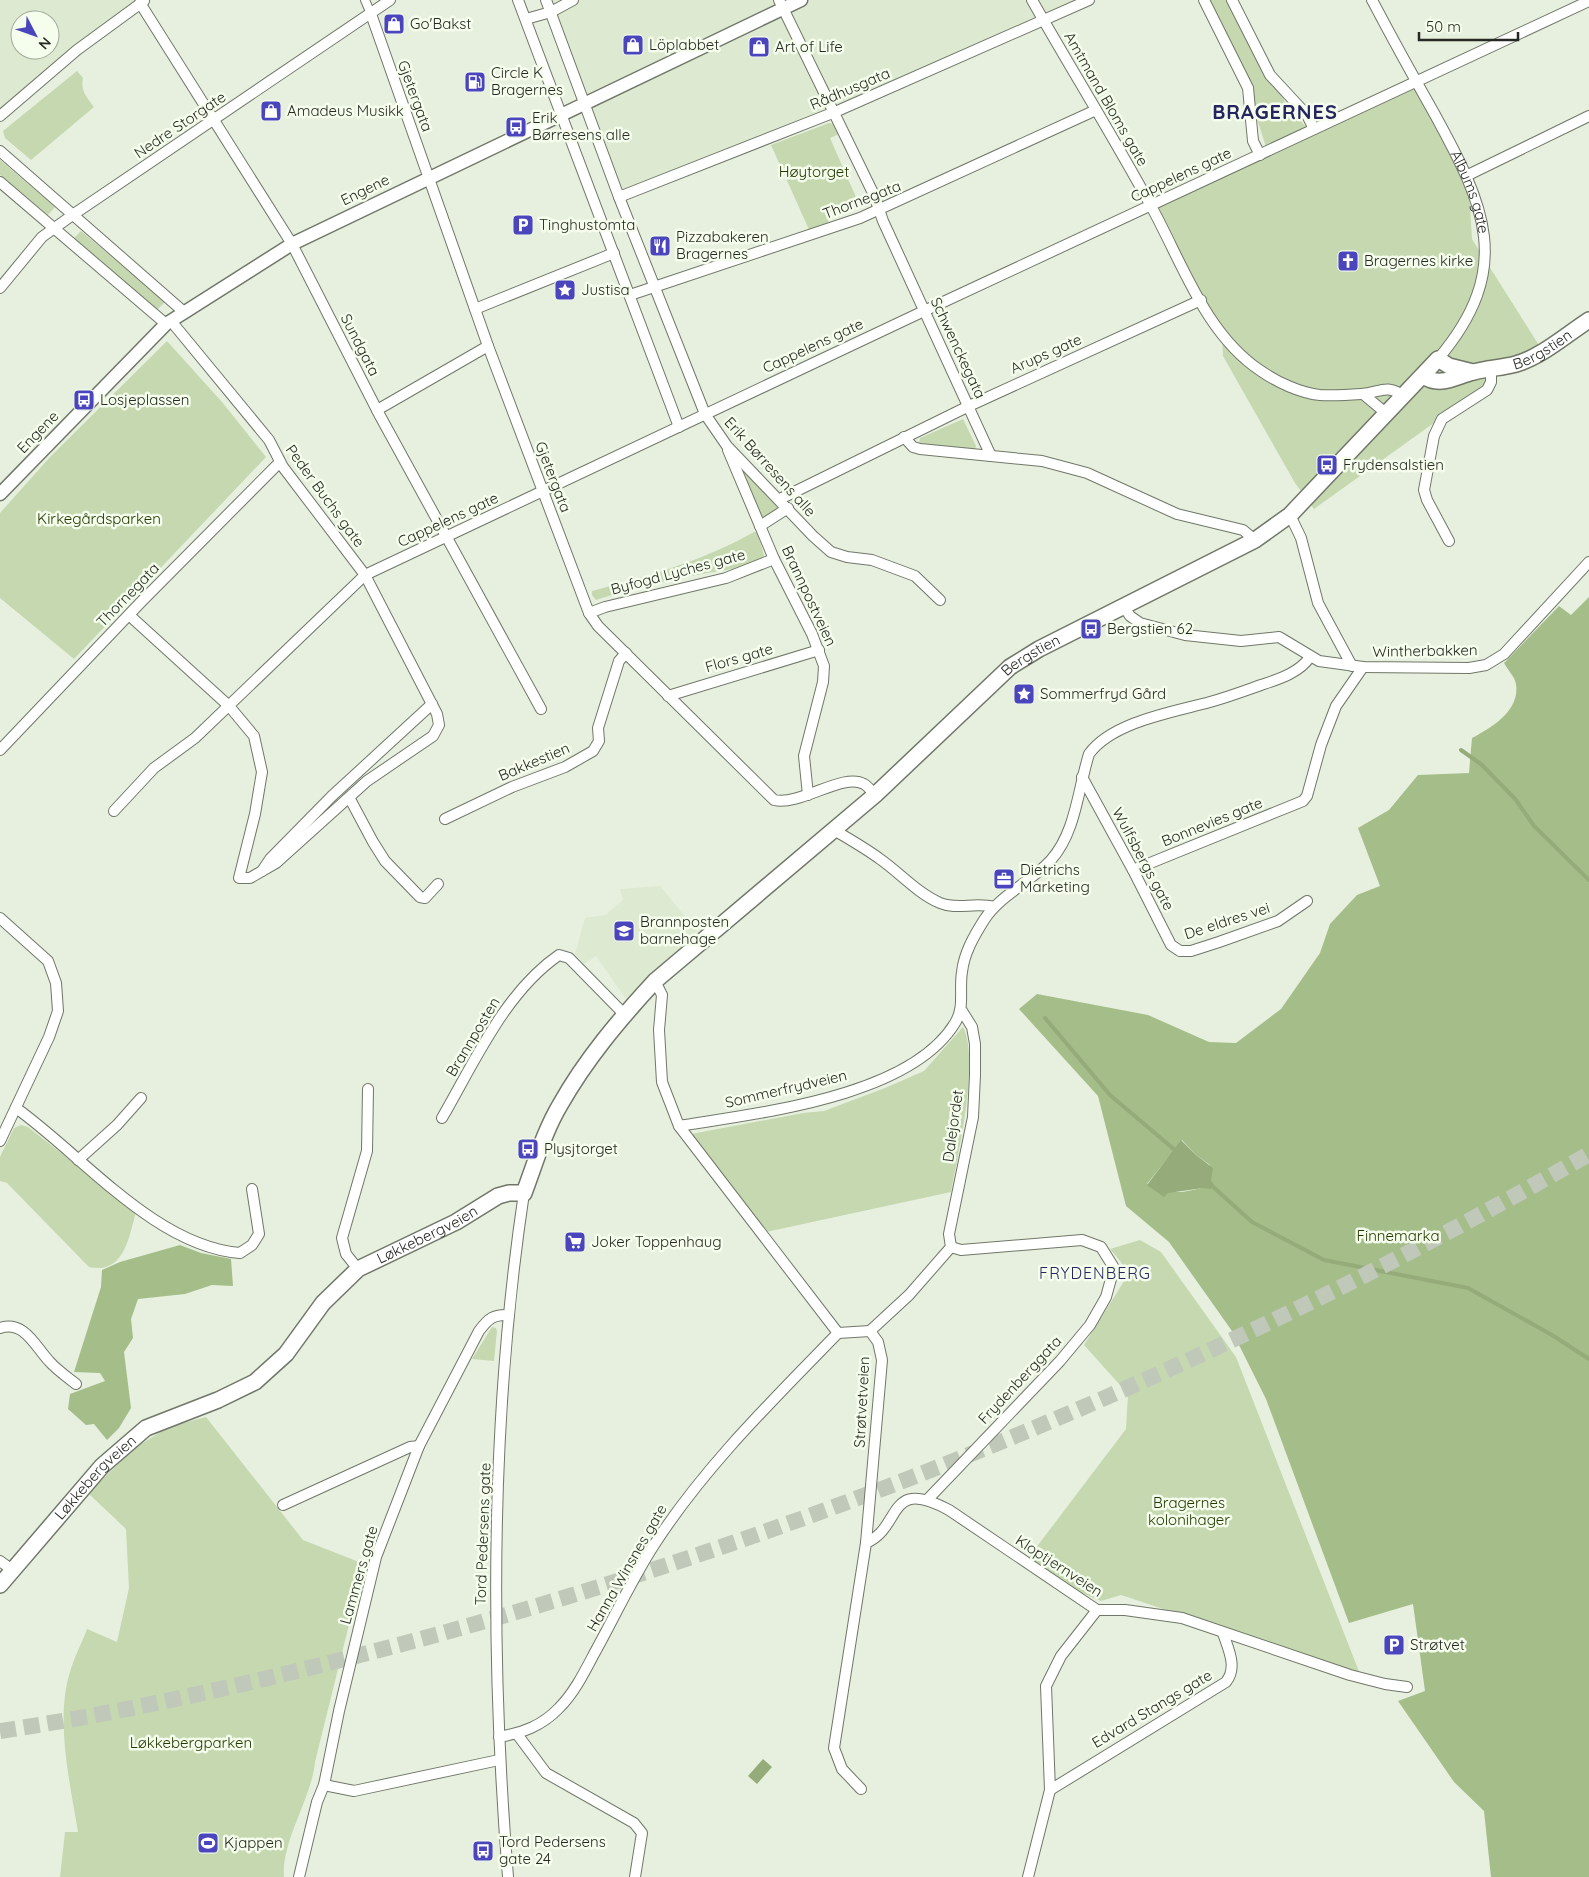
<svg xmlns="http://www.w3.org/2000/svg" width="1589" height="1877" font-family="Quicksand,sans-serif">
	<style>
		.built { fill: #dde9d0; fill-rule: evenodd }
		.green { fill: #c5d8b0 }
		.forest { fill: #a4bd89; fill-rule: evenodd }
		.water { fill: #95ac7a }
		.lines { fill: none; stroke-linecap: round; stroke-linejoin: round }
		.stream { stroke: #95ac7a; stroke-width: 4 }
		.primary-tunnel { stroke: #c0c8b9; stroke-width: 16; stroke-dasharray: 16 8; stroke-linecap: butt }
		.pedestrian-casing { stroke: #707768; stroke-width: 10 }
		.minor-casing { stroke: #707768; stroke-width: 12 }
		.tertiary-casing { stroke: #707768; stroke-width: 15 }
		.secondary-casing { stroke: #707768; stroke-width: 18 }
		.pedestrian { stroke: #fff; stroke-width: 8 }
		.minor { stroke: #fff; stroke-width: 10 }
		.tertiary { stroke: #fff; stroke-width: 12 }
		.secondary { stroke: #fff; stroke-width: 15 }
		.labels { text-anchor: middle; stroke-width: 5; stroke-linejoin: round; paint-order: stroke }
		.poi-label { font-size: 15px; fill: #262923; stroke: #f5fdec; text-anchor: start }
		.street-label { font-size: 15px; fill: #262923; stroke: #f5fdec }
		.park-label { font-size: 15px; fill: #243900; stroke: #f5fdec }
		.neighbourhood-label { font-size: 16px; letter-spacing: 1px; fill: #25255f; stroke: #f5fdec }
		.district-label { font-size: 20px; font-weight: bold; letter-spacing: 1px; fill: #25255f; stroke: #f5fdec }
	</style>
	<rect width="100%" height="100%" fill="#e7f0df"/>
	<!-- built -->
	<g class="built">
		<path d="M0,0h149l-9,3 -140,113zM20,20h30v30h-30z"/>
		<path d="M546,0h544l-471,197z"/>
		<path d="M660,886l37,45 -71,68 -30,-43 -12,8 -9,-10 10,-36 20,-3 18,-15 -3,-11z"/>
	</g>
	<!-- green -->
	<g class="green">
		<path d="M1204,0h28l53,102 25,30 106,-50 52,93 4,64 70,111 -51,19v13l-177,127 -19,-26 -72,-127 -1,-21 -71,-130 117,-52 -20,-62z"/>
		<path d="M77,71l6,7c-3,12 4,20 11,29l-63,53 -26,-22 -2,-7z"/>
		<path d="M829,123l5,1 5,10 -9,4 29,66 -7,4 -2,-5 -24,11 4,12 -19,8 -40,-89z"/>
		<path d="M0,160l55,47 -7,8 -48,-40z"/>
		<path d="M81,231l84,71 -8,8 -83,-72z"/>
		<path d="M167,341l55,61 44,55 -192,202 -74,-61v-85l50,-56z"/>
		<path d="M963,419l13,27 -1,4 -53,-4 -3,-2 1,-6z"/>
		<path d="M738,462l34,36 6,11 -12,9 -6,-3z"/>
		<path d="M754,532h3l7,23 -2,5c-20,9 -38,10 -60,14 -36,6 -72,15 -106,26l-4,-5v-4c56,-15 111,-30 162,-59z"/>
		<path d="M963,1027c17,32 -5,127 -12,165l-185,40 -75,-98 112,-21 21,-2 61,-23 39,-17z"/>
		<path d="M21,1125l7,2 108,85c-7,25 -12,63 -47,55l-82,-84 -7,-2v-24l14,-29z"/>
		<path d="M1140,1240l21,12 75,105 124,317 -239,-79 -20,6 -24,-10 -48,-34 97,-128 2,-35 -44,-49 42,-67 -5,-16 -11,-13z"/>
		<path d="M492,1327l4,1 1,3 -3,30 -22,-2z"/>
		<path d="M206,1417l97,123 61,24 -49,198c-3,35 -34,80 -31,115h-224l5,-45h13c-8,-49 -23,-112 -8,-160 4,-15 12,-29 17,-43l30,13 12,-54 -3,-59 -38,-36 47,-45 33,-21z"/>
	</g>
	<!-- forest -->
	<g class="forest">
		<path d="M1589,597v1280h-98l-7,-66 -30,-29 -56,-81 27,-10 -12,-87 -64,19 -83,-224 -34,-68 -63,-89 -43,-36 -28,-110 -79,-87 18,-15 111,21 61,27 27,1 45,-34 39,-56 10,-29 27,-29 23,-9 -22,-58 31,-18 29,-35 51,-2 3,-35c20,-11 48,-27 44,-54 -1,-7 -9,-15 -12,-21l55,-57 12,9zM1182,1140l14,15 14,10 1,15 2,5c-29,7 -37,12 -66,-1z"/>
		<path d="M180,1245l21,8 30,6 2,27 -21,-1 -27,9 -47,5 -7,20 2,19 -9,14 7,56 -12,20 -12,12 -13,-16 -8,1 -18,-16 2,-15 35,-13 -5,-8 -26,-1 27,-85 1,-17 18,-8z"/>
	</g>
	<!-- water -->
	<g class="water">
		<path d="M1181,1140l15,15 17,13 -2,12 3,5 -3,4 -8,-1 -35,5 -4,4 -17,-12z"/>
		<path d="M763,1759l9,8 -15,17 -9,-8z"/>
	</g>
	<g class="lines">
		<!-- stream -->
		<g class="stream">
			<path d="M1461,750l21,15 34,35 18,26 55,54"/>
			<path d="M1045,1018l65,77 66,56"/>
			<path d="M1210,1184l42,38 72,38 144,28 84,47 37,24"/>
		</g>
		<!-- primary-tunnel -->
		<path class="primary-tunnel" d="M0,1731c141,-21 279,-54 417,-91 410,-111 804,-275 1172,-486"/>
		<!-- pedestrian casing -->
		<g class="pedestrian-casing">
			<path id="pedestrian" d="M365,0l6,14"/>
		</g>
		<!-- minor casing -->
		<g class="minor-casing">
			<g id="minor">
				<path d="M518,0l161,427"/>
				<path d="M546,0l73,197 86,217 22,32 86,90 18,16 16,5 25,3 43,16 25,24"/>
				<path d="M779,0l95,195 9,26 108,235"/>
				<path d="M1032,0c39,69 81,136 119,206 31,56 54,128 110,165 16,11 39,22 59,24 13,1 28,0 41,-1 19,-1 24,-11 43,2"/>
				<path d="M1204,0l44,88 5,53 7,14"/>
				<path d="M1232,0l38,75 37,40 7,14"/>
				<path id="s1" d="M1372,0c20,38 41,76 62,113 51,93 81,155 4,246"/>
				<path d="M140,3l152,241 87,170 162,295"/>
				<path d="M371,14l117,332 101,267 9,13 176,174c27,6 69,-28 90,-16 4,2 8,8 11,11"/>
				<path d="M526,19l25,-7 22,-12"/>
				<path d="M0,116l77,-66 67,-49"/>
				<path d="M0,151l184,161"/>
				<path d="M1468,175l121,-59"/>
				<path d="M0,182l166,142"/>
				<path d="M619,197l216,-85 254,-112"/>
				<path d="M0,288l42,-51 32,-23 316,-214"/>
				<path d="M630,295l230,-77 236,-108"/>
				<path d="M475,309l139,-56"/>
				<path d="M1363,394l24,20"/>
				<path d="M377,410l111,-64"/>
				<path d="M904,437l9,10 7,2 122,12 45,12 90,41 66,16 12,10"/>
				<path d="M728,450l46,109 38,75 12,32 -1,16 -19,74 4,39"/>
				<path d="M780,499l189,-93 232,-106"/>
				<path d="M1290,515l11,23 17,65 34,63"/>
				<path d="M760,526l28,-18"/>
				<path d="M1449,541l-22,-41 -3,-10 10,-54 8,-17 45,-29 4,-8v-13"/>
				<path d="M1124,607l6,9 10,7 45,12 56,6 38,-4 40,24 44,6 106,1 17,-3 18,-11 85,-92"/>
				<path d="M589,613l16,-6 121,-29 48,-19"/>
				<path d="M129,615l100,91 25,30 8,36 -7,42 -16,64h11l26,-15 91,-82 66,-45 6,-11 -2,-11 -72,-139 -82,-108 -14,-27 -98,-119"/>
				<path d="M668,696l151,-46"/>
				<path d="M0,750l141,-148 139,-140"/>
				<path d="M1082,777l51,93 38,75 9,6h11l28,-9 59,-21 29,-20"/>
				<path d="M350,799l23,43 12,19 35,36 5,1 13,-14"/>
				<path d="M114,811l40,-43 41,-30 170,-163 559,-264 665,-310"/>
				<path d="M445,819l67,-32 53,-20 28,-16 6,-10 -1,-13 21,-67 7,-8"/>
				<path d="M834,830c15,9 31,18 46,29 20,14 37,34 60,44 16,7 36,-1 54,4"/>
				<path d="M1133,870l170,-69 4,-5 14,-51 15,-39 27,-39"/>
				<path d="M262,871l8,-12 62,-63 100,-92"/>
				<path d="M0,918l48,43 8,22 2,28 -9,26 -49,104"/>
				<path d="M655,981l7,14 -3,35 3,52 17,44 159,207"/>
				<path d="M16,1108c66,47 139,138 224,145l12,-8 7,-11 -7,-45"/>
				<path d="M442,1118c32,-55 63,-126 117,-163l10,3 55,56"/>
				<path d="M679,1126c79,-13 231,-29 276,-103 10,-16 4,-33 7,-51 2,-19 12,-36 22,-52 16,-25 47,-38 67,-60 25,-28 27,-71 38,-106 23,-32 84,-42 121,-52 18,-5 34,-11 51,-17 18,-6 38,-12 49,-28"/>
				<path d="M78,1160l39,-35 24,-27"/>
				<path d="M358,1269l-12,-15 -4,-16 25,-87 1,-62"/>
				<path d="M0,1328c24,-8 35,18 49,33 8,9 18,16 27,23"/>
				<path d="M870,1331l39,-36 42,-48 -2,-13 24,-117 2,-42v-31l-3,-17 -10,-16"/>
				<path d="M838,1333l32,-2 8,11 4,18 -16,183 -32,205 8,21 19,20"/>
				<path d="M928,1499l132,-138 30,-36 16,-28 8,-29 -13,-21 -19,-7 -121,10 -10,-3"/>
				<path d="M283,1505l127,-58 9,-1"/>
				<path d="M866,1543c37,-16 20,-67 83,-33l148,100h28l57,8 168,57 35,9 22,3"/>
				<path d="M0,1561l11,8"/>
				<path d="M517,1734l29,39 88,50 8,10 -7,44"/>
				<path d="M499,1737c23,-4 43,-11 60,-29 15,-15 25,-35 35,-54 20,-36 38,-75 60,-109 51,-79 119,-145 184,-212"/>
				<path d="M324,1785l30,6 145,-31"/>
				<path d="M1050,1790l176,-108c12,-15 2,-33 -3,-49"/>
				<path d="M299,1877l18,-75 7,-17 15,-74 37,-154 43,-111 60,-115c9,-12 14,-17 30,-16"/>
				<path d="M508,1877c-18,-227 -18,-458 16,-684"/>
				<path d="M1028,1877l22,-87 -4,-104 15,-30 36,-46"/>
			</g>
		</g>
		<!-- tertiary casing -->
		<g class="tertiary-casing">
			<path id="tertiary" d="M0,494l166,-170 126,-80 509,-244"/>
		</g>
		<!-- secondary casing -->
		<g class="secondary-casing">
			<g id="secondary">
				<path id="s2" d="M1423,376c18,12 33,0 51,-4 13,-4 28,-4 42,-8 25,-7 50,-29 73,-44"/>
				<path id="s3" d="M0,1585l102,-119 44,-38 72,-28 37,-18 31,-28 37,-51 35,-34 98,-47 42,-26 11,-3h15c11,-29 20,-61 36,-88 26,-46 59,-85 95,-124l220,-186 135,-128 29,-18 216,-109 35,-25 148,-156 11,7 24,6"/>
			</g>
		</g>
		<!-- pedestrian -->
		<use href="#pedestrian" class="pedestrian"/>
		<!-- minor -->
		<use href="#minor" class="minor"/>
		<!-- tertiary -->
		<use href="#tertiary" class="tertiary"/>
		<!-- secondary -->
		<use href="#secondary" class="secondary"/>
	</g>
	<!-- icons -->
	<defs>
		<g id="shop-square" transform="scale(1.125)"><rect x="-9" y="-9" width="18" height="18" rx="4" fill="#4a45bc" stroke="#f5fdec"/><path d="M-5-2.5h2.3a2.7 3.5 0 0 1 5.4 0H5L5.5 6h-11ZM-1.5-2.5h3a1.5 2.3 0 0 0-3 0Z" fill="#fff"/></g>
		<g id="fuel-square" transform="scale(1.125)"><rect x="-9" y="-9" width="18" height="18" rx="4" fill="#4a45bc" stroke="#f5fdec"/><path d="M-5.5-6h7V0h2V4h1.3V-2.5L3-4.5l.8-.8L6-3V5H2.5V1h-1V6h-7ZM-4.2-4.7v3.2H.2V-4.7Z" fill="#fff"/></g>
		<g id="bus-square" transform="scale(1.125)"><rect x="-9" y="-9" width="18" height="18" rx="4" fill="#4a45bc" stroke="#f5fdec"/><path d="M-5-6H5V4H4V6H2V4H-2V6H-4V4H-5ZM-3.5-4V0h7V-4ZM-3.5 1.2v1.5H-2V1.2ZM2 1.2v1.5H3.5V1.2Z" fill="#fff"/></g>
		<g id="parking-square" transform="scale(1.125)"><rect x="-9" y="-9" width="18" height="18" rx="4" fill="#4a45bc" stroke="#f5fdec"/><path d="M-3.5-5.5H1a3.5 3.5 0 0 1 0 7H-1V5.5H-3.5ZM-1-3.4V-.6H.8a1.4 1.4 0 0 0 0-2.8Z" fill="#fff"/></g>
		<g id="restaurant-square" transform="scale(1.125)"><rect x="-9" y="-9" width="18" height="18" rx="4" fill="#4a45bc" stroke="#f5fdec"/><path d="M-5-6h1v4h1v-4h1v4h1v-4h1v5L-1.5 .5V6h-2V.5L-5-1ZM5-6V6H3V1.5H1.5Q1.5-4 5-6Z" fill="#fff"/></g>
		<g id="church-square" transform="scale(1.125)"><rect x="-9" y="-9" width="18" height="18" rx="4" fill="#4a45bc" stroke="#f5fdec"/><path d="M-1.2-6h2.4v3.5h3.3v2.4h-3.3V6h-2.4V-.1h-3.3v-2.4h3.3Z" fill="#fff"/></g>
		<g id="sight-square" transform="scale(1.125)"><rect x="-9" y="-9" width="18" height="18" rx="4" fill="#4a45bc" stroke="#f5fdec"/><path d="M0-6L1.8-2.2L6-1.7L2.9 1.2L3.7 5.4L0 3.3L-3.7 5.4L-2.9 1.2L-6-1.7L-1.8-2.2Z" fill="#fff"/></g>
		<g id="office-square" transform="scale(1.125)"><rect x="-9" y="-9" width="18" height="18" rx="4" fill="#4a45bc" stroke="#f5fdec"/><path d="M-6-3h4V-5.5h4V-3h4V5H-6ZM-1-4.5V-3h2v-1.5ZM-6 0V1H6V0Z" fill="#fff"/></g>
		<g id="school-square" transform="scale(1.125)"><rect x="-9" y="-9" width="18" height="18" rx="4" fill="#4a45bc" stroke="#f5fdec"/><path d="M0-5L7-2L0 1L-7-2ZM-4 1L0 2.5L4 1V4Q0 6-4 4Z" fill="#fff"/></g>
		<g id="supermarket-square" transform="scale(1.125)"><rect x="-9" y="-9" width="18" height="18" rx="4" fill="#4a45bc" stroke="#f5fdec"/><path d="M-6-5.5h2.5l.6 2H6L4.5 2H-2.5L-4.4-4H-6ZM-1.5 3.2a1.3 1.3 0 1 0 .1 0ZM3 3.2a1.3 1.3 0 1 0 .1 0Z" fill="#fff"/></g>
		<g id="stadium-square" transform="scale(1.125)"><rect x="-9" y="-9" width="18" height="18" rx="4" fill="#4a45bc" stroke="#f5fdec"/><path d="M0-5a6.5 5 0 1 0 0 10a6.5 5 0 1 0 0-10ZM-3.5-1.8h7v3.6h-7Z" fill="#fff"/></g>
	</defs>
	<g fill-rule="evenodd">
		<use href="#shop-square" x="394" y="24"/>
		<use href="#shop-square" x="633" y="45"/>
		<use href="#shop-square" x="759" y="47"/>
		<use href="#fuel-square" x="475" y="82"/>
		<use href="#shop-square" x="271" y="111"/>
		<use href="#bus-square" x="516" y="127"/>
		<use href="#parking-square" x="523" y="225"/>
		<use href="#restaurant-square" x="660" y="246"/>
		<use href="#church-square" x="1348" y="261"/>
		<use href="#sight-square" x="565" y="290"/>
		<use href="#bus-square" x="84" y="400"/>
		<use href="#bus-square" x="1327" y="465"/>
		<use href="#bus-square" x="1091" y="629"/>
		<use href="#sight-square" x="1024" y="694"/>
		<use href="#office-square" x="1004" y="879"/>
		<use href="#school-square" x="624" y="931"/>
		<use href="#bus-square" x="528" y="1149"/>
		<use href="#supermarket-square" x="575" y="1242"/>
		<use href="#parking-square" x="1394" y="1645"/>
		<use href="#stadium-square" x="208" y="1843"/>
		<use href="#bus-square" x="483" y="1851"/>
	</g>
	<g class="labels">
		<!-- poi labels -->
		<g class="poi-label">
			<text x="410" y="29">Go'Bakst</text>
			<text x="649" y="50">Löplabbet</text>
			<text x="775" y="52">Art of Life</text>
			<text x="491" y="78">Circle K<tspan x="491" dy="17">Bragernes</tspan></text>
			<text x="287" y="116">Amadeus Musikk</text>
			<text x="532" y="123">Erik<tspan x="532" dy="17">Børresens alle</tspan></text>
			<text x="539" y="230">Tinghustomta</text>
			<text x="676" y="242">Pizzabakeren<tspan x="676" dy="17">Bragernes</tspan></text>
			<text x="1364" y="266">Bragernes kirke</text>
			<text x="581" y="295">Justisa</text>
			<text x="100" y="405">Losjeplassen</text>
			<text x="1343" y="470">Frydensalstien</text>
			<text x="1107" y="634">Bergstien 62</text>
			<text x="1040" y="699">Sommerfryd Gård</text>
			<text x="1020" y="875">Dietrichs<tspan x="1020" dy="17">Marketing</tspan></text>
			<text x="640" y="927">Brannposten<tspan x="640" dy="17">barnehage</tspan></text>
			<text x="544" y="1154">Plysjtorget</text>
			<text x="591" y="1247">Joker Toppenhaug</text>
			<text x="1410" y="1650">Strøtvet</text>
			<text x="499" y="1847">Tord Pedersens<tspan x="499" dy="17">gate 24</tspan></text>
			<text x="224" y="1848">Kjappen</text>
		</g>
		<!-- street labels -->
		<g class="street-label">
			<text transform="translate(850 89) rotate(-23)" y="5">Rådhusgata</text>
			<text transform="translate(415 96) rotate(70)" y="5">Gjetergata</text>
			<text transform="translate(1106 99) rotate(60)" y="5">Amtmand Bloms gate</text>
			<text transform="translate(180 125) rotate(-34)" y="5">Nedre Storgate</text>
			<text transform="translate(1181 175) rotate(-25)" y="5">Cappelens gate</text>
			<text transform="translate(365 190) rotate(-26)" y="5">Engene</text>
			<text dy="5" stroke="none"><textPath href="#s1" startOffset="216">Albums gate</textPath></text>
			<text transform="translate(862 200) rotate(-21)" y="5">Thornegata</text>
			<text transform="translate(360 345) rotate(63)" y="5">Sundgata</text>
			<text transform="translate(813 346) rotate(-25)" y="5">Cappelens gate</text>
			<text dy="5" stroke="none"><textPath href="#s2" startOffset="126">Bergstien</textPath></text>
			<text transform="translate(958 348) rotate(65)" y="5">Schwenckegata</text>
			<text transform="translate(1046 354) rotate(-24)" y="5">Arups gate</text>
			<text transform="translate(38 432) rotate(-46)" y="5">Engene</text>
			<text transform="translate(770 467) rotate(48)" y="5">Erik Børresens alle</text>
			<text transform="translate(553 477) rotate(69)" y="5">Gjetergata</text>
			<text transform="translate(325 496) rotate(54)" y="5">Peder Buchs gate</text>
			<text transform="translate(448 520) rotate(-25)" y="5">Cappelens gate</text>
			<text transform="translate(678 572) rotate(-15)" y="5">Byfogd Lyches gate</text>
			<text transform="translate(128 595) rotate(-46)" y="5">Thornegata</text>
			<text transform="translate(809 596) rotate(65)" y="5">Brannpostveien</text>
			<text transform="translate(1425 651) rotate(-1)" y="5">Wintherbakken</text>
			<text dy="5" stroke="none"><textPath href="#s3" startOffset="1421">Bergstien</textPath></text>
			<text transform="translate(739 658) rotate(-16)" y="5">Flors gate</text>
			<text transform="translate(534 762) rotate(-23)" y="5">Bakkestien</text>
			<text transform="translate(1212 822) rotate(-22)" y="5">Bonnevies gate</text>
			<text transform="translate(1143 859) rotate(62)" y="5">Wulfsbergs gate</text>
			<text transform="translate(1227 921) rotate(-18)" y="5">De eldres vei</text>
			<text transform="translate(473 1037) rotate(-59)" y="5">Brannposten</text>
			<text transform="translate(786 1089) rotate(-13)" y="5">Sommerfrydveien</text>
			<text transform="translate(953 1126) rotate(-82)" y="5">Dalejordet</text>
			<text dy="5" stroke="none"><textPath href="#s3" startOffset="564">Løkkebergveien</textPath></text>
			<text transform="translate(1020 1380) rotate(-47)" y="5">Frydenberggata</text>
			<text transform="translate(862 1402) rotate(-87)" y="5">Strøtvetveien</text>
			<text dy="5" stroke="none"><textPath href="#s3" startOffset="144">Løkkebergveien</textPath></text>
			<text transform="translate(483 1534) rotate(-88)" y="5">Tord Pedersens gate</text>
			<text transform="translate(1059 1566) rotate(33)" y="5">Kloptjernveien</text>
			<text transform="translate(627 1568) rotate(-60)" y="5">Hanna Winsnes gate</text>
			<text transform="translate(359 1575) rotate(-74)" y="5">Lammers gate</text>
			<text transform="translate(1152 1709) rotate(-31)" y="5">Edvard Stangs gate</text>
		</g>
		<!-- park labels -->
		<g class="park-label">
			<text x="814" y="177">Høytorget</text>
			<text x="99" y="524">Kirkegårdsparken</text>
			<text x="1398" y="1241">Finnemarka</text>
			<text x="1189" y="1508">Bragernes<tspan x="1189" dy="17">kolonihager</tspan></text>
			<text x="191" y="1748">Løkkebergparken</text>
		</g>
		<!-- neighbourhood labels -->
		<g class="neighbourhood-label">
			<text x="1095" y="1279">FRYDENBERG</text>
		</g>
		<!-- district labels -->
		<g class="district-label">
			<text x="1275" y="119">BRAGERNES</text>
		</g>
	</g>
	<!-- north arrow -->
	<g transform="translate(35 35) rotate(131)"><circle r="24" fill="#f5fdec" stroke="#a2a89c"/>
	<path d="M0-4L9 19L0 12L-9 19Z" fill="#4a45bc"/>
	<text y="-8" font-size="14" font-weight="bold" text-anchor="middle" fill="#262923">N</text>
	</g>
	<!-- scale -->
	<path d="M1419 32v8h99v-8" fill="none" stroke="#262923" stroke-width="2.5"/>
	<text x="1426" y="32" font-size="15" fill="#262923" stroke="#f5fdec" stroke-width="4" paint-order="stroke">50 m</text>
</svg>
